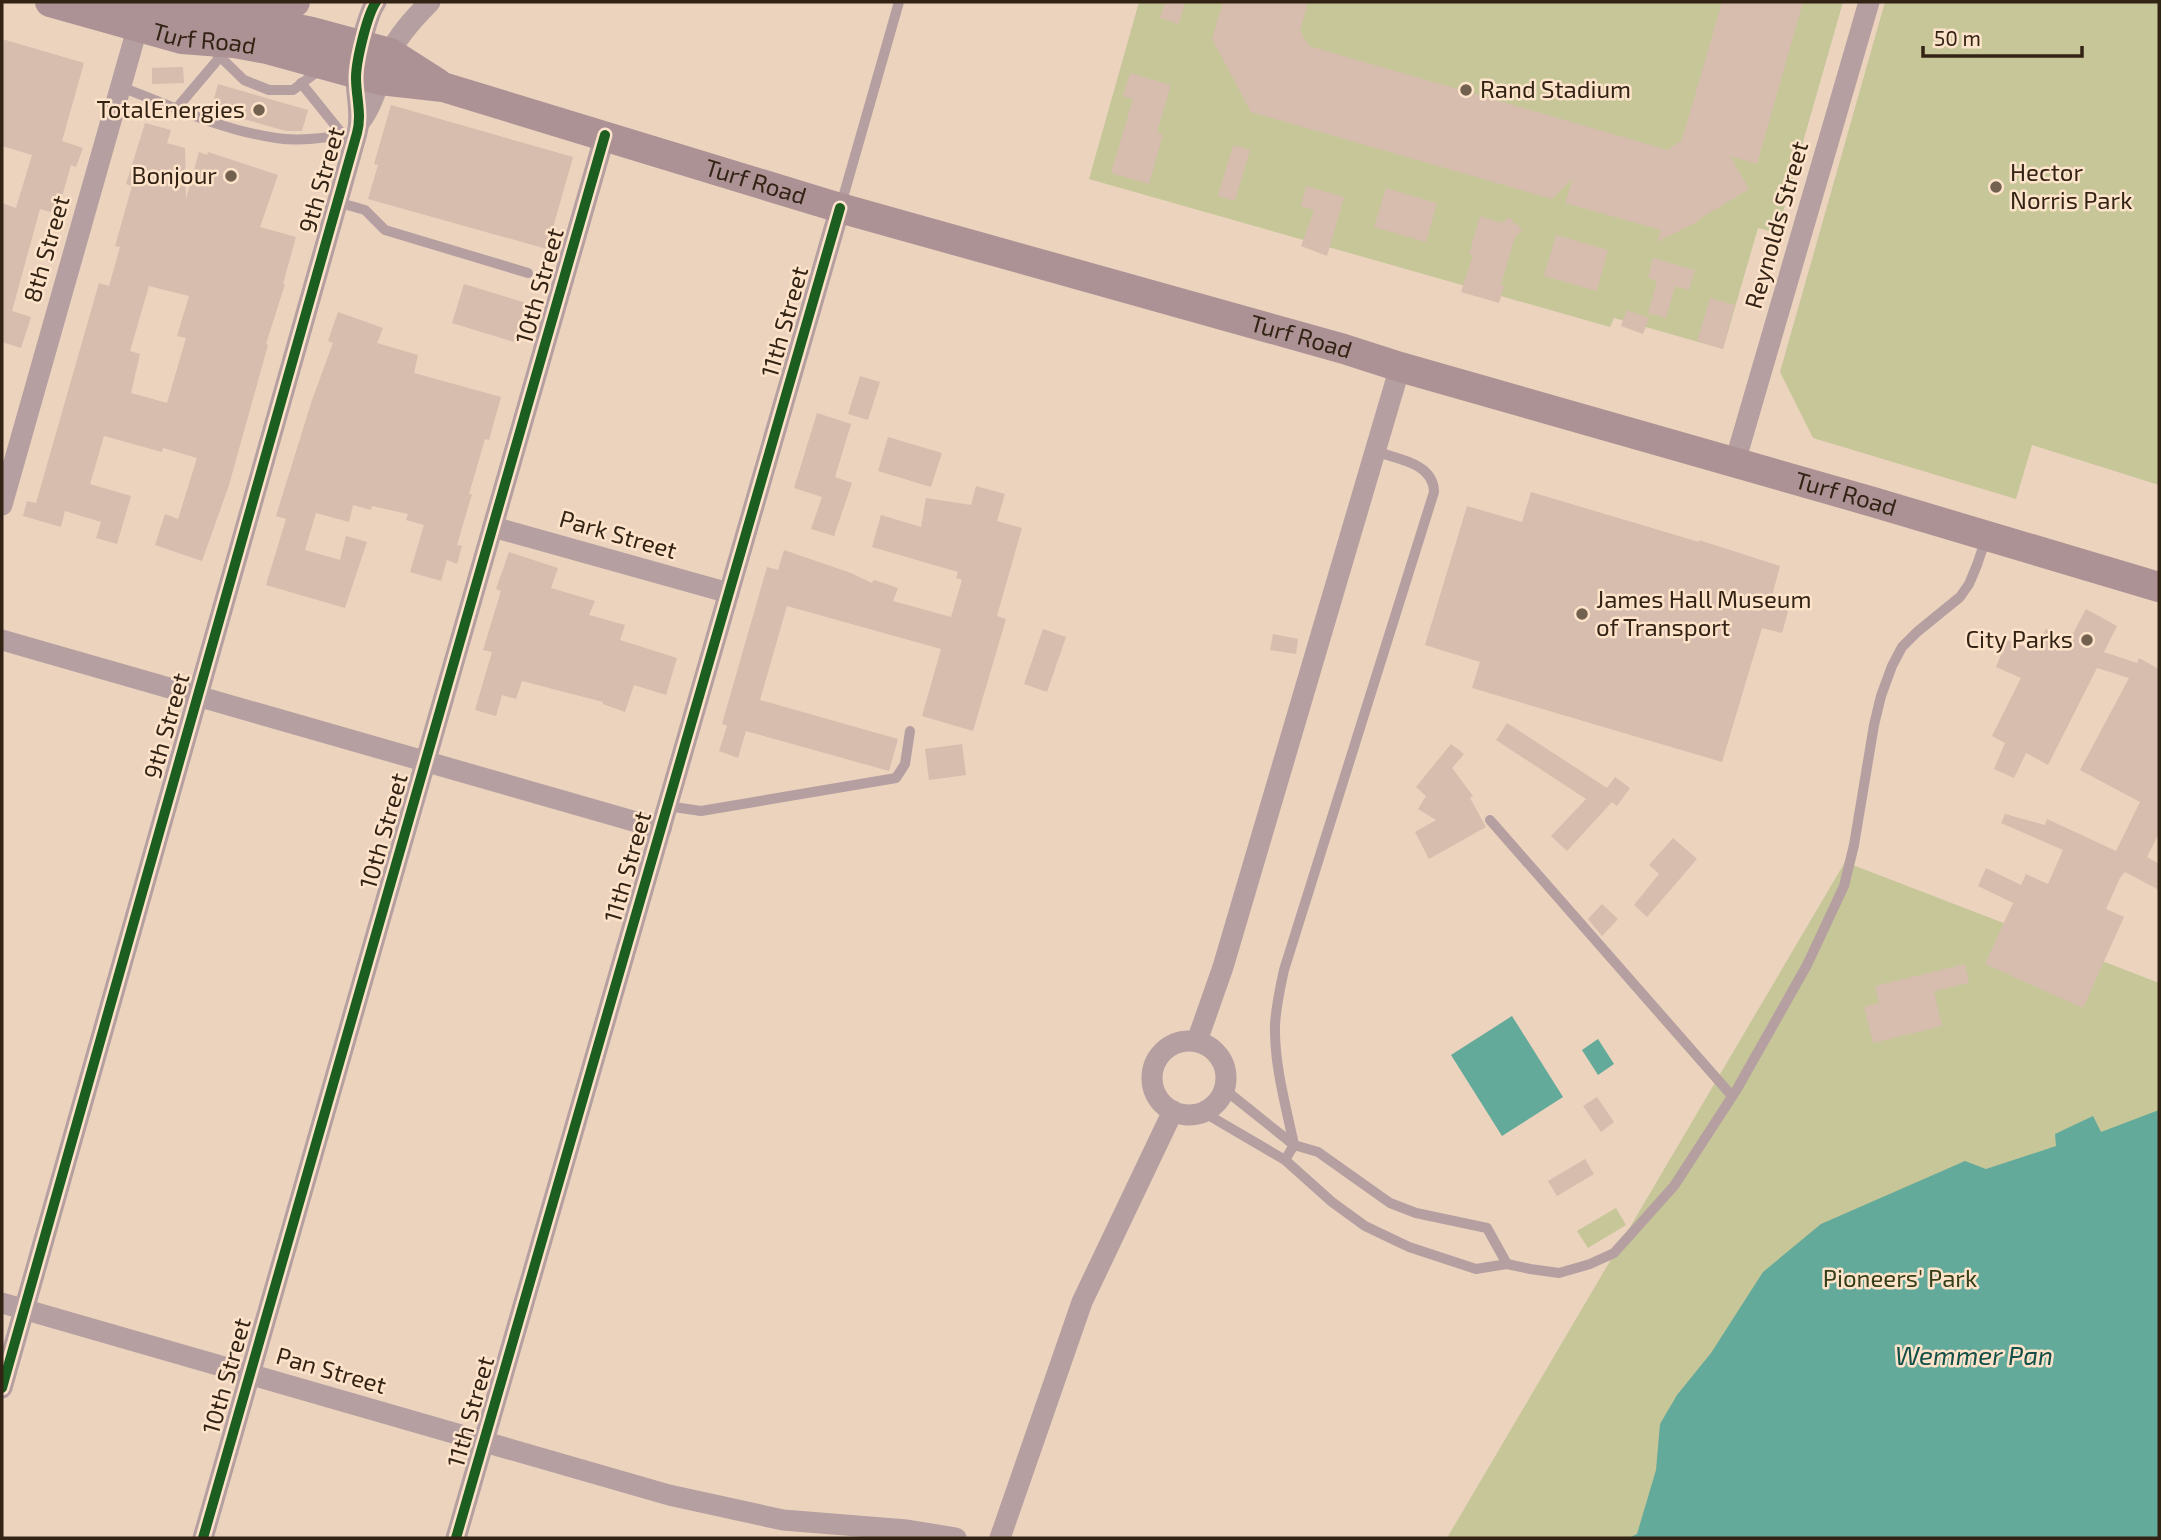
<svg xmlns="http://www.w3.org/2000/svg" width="2161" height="1540" font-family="'Exo 2',sans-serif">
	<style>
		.green { fill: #c6c699 }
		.water { fill: #63aa9a }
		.building { fill: #d6bdae; fill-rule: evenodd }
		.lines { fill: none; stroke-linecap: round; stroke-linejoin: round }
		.service { stroke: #b59fa0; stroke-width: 10 }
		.minor { stroke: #b59fa0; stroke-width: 21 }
		.secondary { stroke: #ac9295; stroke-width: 30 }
		.cycleway-casing { stroke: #fee3cb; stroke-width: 15 }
		.cycleway { stroke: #1b5e20; stroke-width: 10 }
		.poi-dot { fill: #736150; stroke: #fee3cb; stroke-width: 2.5 }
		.labels { text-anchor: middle; stroke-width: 5; stroke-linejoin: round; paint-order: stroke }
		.street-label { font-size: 24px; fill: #332314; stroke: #fee3cb }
		.poi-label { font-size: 24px; fill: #332314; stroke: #fee3cb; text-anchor: start }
		.park-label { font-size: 24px; fill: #343f18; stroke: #fee3cb }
		.water-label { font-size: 26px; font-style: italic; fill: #124f47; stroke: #fee3cb }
	</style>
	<rect width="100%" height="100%" fill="#ebd3be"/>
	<!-- green -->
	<g class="green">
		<path d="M1139,2h704l-66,231 -19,-5 -35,121 -109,-31 -4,9 -521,-148z"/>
		<path d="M1885,2h274v483l-127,-40 -16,54 -203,-61 -33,-66z"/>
		<path d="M1845,862l314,121v555h-712z"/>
		<path d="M1616,1208l10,17 -38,23 -11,-17z"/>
	</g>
	<!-- water -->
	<g class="water">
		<path d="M1512,1016l51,81 -61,39 -51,-81z"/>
		<path d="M1598,1039l16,25 -16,11 -16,-25z"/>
		<path d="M2159,1110v428h-530l8,-4 19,-64 4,-46 17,-29 34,-42 52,-81 58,-48 144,-63 21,8 70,-23 -1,-12 38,-18 8,16z"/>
	</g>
	<!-- building -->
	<g class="building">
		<path d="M1165,2h20l-6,22 -19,-6z"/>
		<path d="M1223,2h85l-8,29 9,15 359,104 14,-10 40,-138h81l-46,162 -27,-8 19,33 -51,31 1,1 -42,21 4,-12 -96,-27 8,-25 -21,21 -301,-87 -39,-73z"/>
		<path d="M2,39l82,24 -22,78 21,7 -7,19 -5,-2 -14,49 -17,-5 -28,102 19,6 -10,31 -19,-6v-139l14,5 16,-53 -30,-9z"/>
		<path d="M183,67l1,16 -32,1v-16z"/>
		<path d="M1130,73l41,12 -14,47 6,2 -14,50 -38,-11 22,-74 -10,-3z"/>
		<path d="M218,84l90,26 -6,21h-16l-75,-21z"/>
		<path d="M391,105l182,52 -26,92 -179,-50 10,-34 -4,-1z"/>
		<path d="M145,123l26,7 -4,13 18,5 1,51 13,-47 8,3 1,-3 70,23 -18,52 36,10 -13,47h2l-19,60 2,1 -39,140 -27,76 -47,-16 10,-31 13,5 19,-61 -34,-10 -1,4 -58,-16 -14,48 41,12 -14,48 -21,-6 5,-16 -36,-11 -4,16 -38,-11 4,-15 9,2 63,-220 10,3 11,-39 -5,-1 17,-60 -6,-2zM149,286l40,10 -12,40 9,2 -19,65 -36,-10 9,-39 -10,-3z"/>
		<path d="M1233,145l17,5 -15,51 -17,-5z"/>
		<path d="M1306,186l38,11 -17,59 -26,-10 13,-36 -13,-4z"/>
		<path d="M1386,188l51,15 -11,39 -52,-15z"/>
		<path d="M1480,216l22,7 7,-6 13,13 -7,7 -14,48 3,1 -5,17 -38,-11 12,-37 -4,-1z"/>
		<path d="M1556,235l52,15 -11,41 -53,-15z"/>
		<path d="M1653,258l42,12 -6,20 -14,-4 -9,32 -18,-5 9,-32 -9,-3z"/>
		<path d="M464,284l62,19 -12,39 -62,-19z"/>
		<path d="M1710,298l25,7 -12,44 -26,-8z"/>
		<path d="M1627,310l22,8 -6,16 -22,-8z"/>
		<path d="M338,312l45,16 -6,15 41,12 -4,18 87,24 -12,43 -4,-1 -16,55h3l-15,51 5,1 -5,18 -10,-4 -6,21 -31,-9 14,-47 -18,-5 2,-6 -36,-8 -1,4 -18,-5 -4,17 -33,-9 -11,37 35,10 6,-24 21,6 -22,66 -79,-23 20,-66 -10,-3 36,-116 21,-57 -5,-2z"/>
		<path d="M860,376l20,6 -12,38 -20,-6z"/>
		<path d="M817,413l34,11 -16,53 17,6 -18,53 -23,-7 11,-32 -28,-9z"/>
		<path d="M888,437l54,16 -11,34 -53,-16z"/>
		<path d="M976,486l29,8 -8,27 25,7 -25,88 9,3 -33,112 -51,-15 19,-67 -154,-43 -27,94 138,39 -9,32 -143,-40 -8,27 -19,-7 8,-25 -5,-2 45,-157 11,3 6,-20 67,23 21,10 2,-3 24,8 -5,13 58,16 11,-37 -6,-2 2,-6 -86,-25 9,-32 40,12 5,-29 45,7z"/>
		<path d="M1531,492l168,50v-2l81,26 -8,30 19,5 -9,32 -20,-5 -40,134 -250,-74 8,-26 -55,-17 42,-139 55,16z"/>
		<path d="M509,552l49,16 -7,20 44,13 -6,14 36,10 -5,15 57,18 -11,37 -32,-10 -9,27 -22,-8v-2l-81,-21 -6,18 -14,-4 -6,21 -21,-6 17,-58 -9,-2 18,-59 -5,-2z"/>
		<path d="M2086,609l31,17 -13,26 33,11 2,-5 20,11v164l-12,24 12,7v26l-34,-18 -5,6 -14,31 18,8 -41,91 -98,-44 28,-61 -35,-17 8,-18 35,17 5,-11 22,10 15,-34 -62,-27 4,-9 40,11 2,-6 69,32 24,-49 -60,-32 49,-92 -32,-10 -49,97 -22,-12 -12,25 -20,-9 11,-26 -13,-7 29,-58 -25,-11 11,-27 28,11 11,-22 23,12z"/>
		<path d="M1043,629l23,8 -19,55 -23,-8z"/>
		<path d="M1273,634l25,5 -2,15 -26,-4z"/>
		<path d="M1507,723l100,65 8,-11 15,11 -13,18 -5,-4 -45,49 -16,-15 35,-37 -90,-59z"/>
		<path d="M962,744l4,31 -37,5 -4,-31z"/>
		<path d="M1451,744l13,10 -12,14 21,28 -3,2 16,29 -57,32 -14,-27 21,-12 -18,-11 8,-13 -10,-9z"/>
		<path d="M1673,838l24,21 -50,58 -13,-12 25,-31 -10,-9z"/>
		<path d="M1602,904l16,15 -16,17 -14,-17z"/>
		<path d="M1965,964l4,19 -35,8 8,35 -69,17 -9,-36 15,-4 -4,-17z"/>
		<path d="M1597,1097l17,25 -13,10 -18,-26z"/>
		<path d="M1585,1159l9,15 -37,22 -9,-15z"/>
	</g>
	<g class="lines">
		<!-- service -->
		<g class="service">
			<path d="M210,47l34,33 25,10h24l29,-22"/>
			<path d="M301,83l42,52"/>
			<path d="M121,87c51,19 99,43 155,51 26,4 54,-1 81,-5"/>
			<path d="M176,109l44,-52"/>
			<path d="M337,202l28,8 20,20 143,43"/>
			<path d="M840,208l59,-206"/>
			<path d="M667,806l34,5 195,-33 9,-14 5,-33"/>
			<path d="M1490,820l242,276"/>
			<path d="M1224,1089l70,56 24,7 72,51 26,10 71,15 20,36"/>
			<path d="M1203,1112l82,48 47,42 33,24 44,21 67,22 31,-5 23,5 29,4 31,-9 24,-11 60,-67 63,-97 70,-124 37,-79 10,-41 20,-120 7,-29 11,-30 10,-19 15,-15 43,-35 9,-13 8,-19 9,-27"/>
			<path d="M1285,1160l9,-15c-8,-39 -20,-80 -19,-120 1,-19 5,-37 9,-55l150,-478c0,-29 -37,-33 -60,-41"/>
		</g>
		<!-- minor -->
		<g class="minor">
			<path d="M360,122c15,-20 19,-44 29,-67 9,-20 26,-38 41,-53"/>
			<path d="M1735,462l134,-460"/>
			<path d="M2,505l139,-490"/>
			<path d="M493,527l236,66"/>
			<path d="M2,640l659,189"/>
			<circle cx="1189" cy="1078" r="37"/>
			<path d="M1197,1041l26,-74 177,-600"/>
			<path d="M2,1303l667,192 114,25 124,10 49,8"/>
			<path d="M2,1388l355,-1255c5,-18 -1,-37 -1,-55 0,-17 11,-63 20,-76"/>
			<path d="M203,1538l402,-1403"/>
			<path d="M456,1538l384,-1330"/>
			<path d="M1000,1538l82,-236 91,-191"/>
		</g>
		<!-- secondary -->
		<g class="secondary">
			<path id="s1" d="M50,2l132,37 52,4 33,6 113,31 63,7 397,121 504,141 56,18 473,135 286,85"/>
			<path d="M116,2l52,12 20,2h47l77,16 78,21 47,30"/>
			<path d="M245,13l50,-11"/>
		</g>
		<!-- cycleway casing -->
		<g class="cycleway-casing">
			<g id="cycleway">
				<path d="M2,1388l355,-1255c5,-18 -1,-37 -1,-55 0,-17 11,-63 20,-76"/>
				<path d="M203,1538l402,-1403"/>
				<path d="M456,1538l384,-1330"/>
			</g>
		</g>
		<!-- cycleway -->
		<use href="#cycleway" class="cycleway"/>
	</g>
	<!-- markers -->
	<g class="poi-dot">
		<circle cx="1466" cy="90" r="7"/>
		<circle cx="259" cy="110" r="7"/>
		<circle cx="231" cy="176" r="7"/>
		<circle cx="1996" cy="187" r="7"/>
		<circle cx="1582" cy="614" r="7"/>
		<circle cx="2087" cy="640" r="7"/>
	</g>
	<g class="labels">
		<!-- street labels -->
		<g class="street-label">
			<text dy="8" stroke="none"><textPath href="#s1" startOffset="159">Turf Road</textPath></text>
			<text transform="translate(322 180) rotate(-74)" y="8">9th Street</text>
			<text dy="8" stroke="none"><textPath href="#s1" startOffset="730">Turf Road</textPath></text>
			<text transform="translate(1777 225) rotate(-74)" y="8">Reynolds Street</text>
			<text transform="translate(47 249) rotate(-74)" y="8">8th Street</text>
			<text transform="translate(540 286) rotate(-74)" y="8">10th Street</text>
			<text transform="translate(785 322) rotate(-74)" y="8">11th Street</text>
			<text dy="8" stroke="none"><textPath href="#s1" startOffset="1297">Turf Road</textPath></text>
			<text dy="8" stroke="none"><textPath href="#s1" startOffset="1864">Turf Road</textPath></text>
			<text transform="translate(618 535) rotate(16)" y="8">Park Street</text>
			<text transform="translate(167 726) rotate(-74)" y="8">9th Street</text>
			<text transform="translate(384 831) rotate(-74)" y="8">10th Street</text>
			<text transform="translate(628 867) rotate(-74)" y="8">11th Street</text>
			<text transform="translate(331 1371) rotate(16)" y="8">Pan Street</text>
			<text transform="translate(227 1376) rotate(-74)" y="8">10th Street</text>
			<text transform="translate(471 1412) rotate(-74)" y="8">11th Street</text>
		</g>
		<!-- poi labels -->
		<g class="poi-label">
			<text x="1480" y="98">Rand Stadium</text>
			<text x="245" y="118" text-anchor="end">TotalEnergies</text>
			<text x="2010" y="181">Hector<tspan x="2010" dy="28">Norris Park</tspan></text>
			<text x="217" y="184" text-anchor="end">Bonjour</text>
			<text x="1596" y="608">James Hall Museum<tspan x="1596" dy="28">of Transport</tspan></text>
			<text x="2073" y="648" text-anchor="end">City Parks</text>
		</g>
		<!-- park labels -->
		<g class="park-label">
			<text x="1900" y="1287">Pioneers' Park</text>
		</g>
		<!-- water labels -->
		<g class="water-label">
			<text x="1974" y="1365">Wemmer Pan</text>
		</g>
	</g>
	<!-- border -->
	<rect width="2161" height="1540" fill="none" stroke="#332314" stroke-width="7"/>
	<!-- scale -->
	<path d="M1923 46v10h159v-10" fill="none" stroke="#332314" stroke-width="3.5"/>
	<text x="1934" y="46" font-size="21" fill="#332314" stroke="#fee3cb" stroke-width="5" paint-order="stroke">50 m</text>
</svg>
